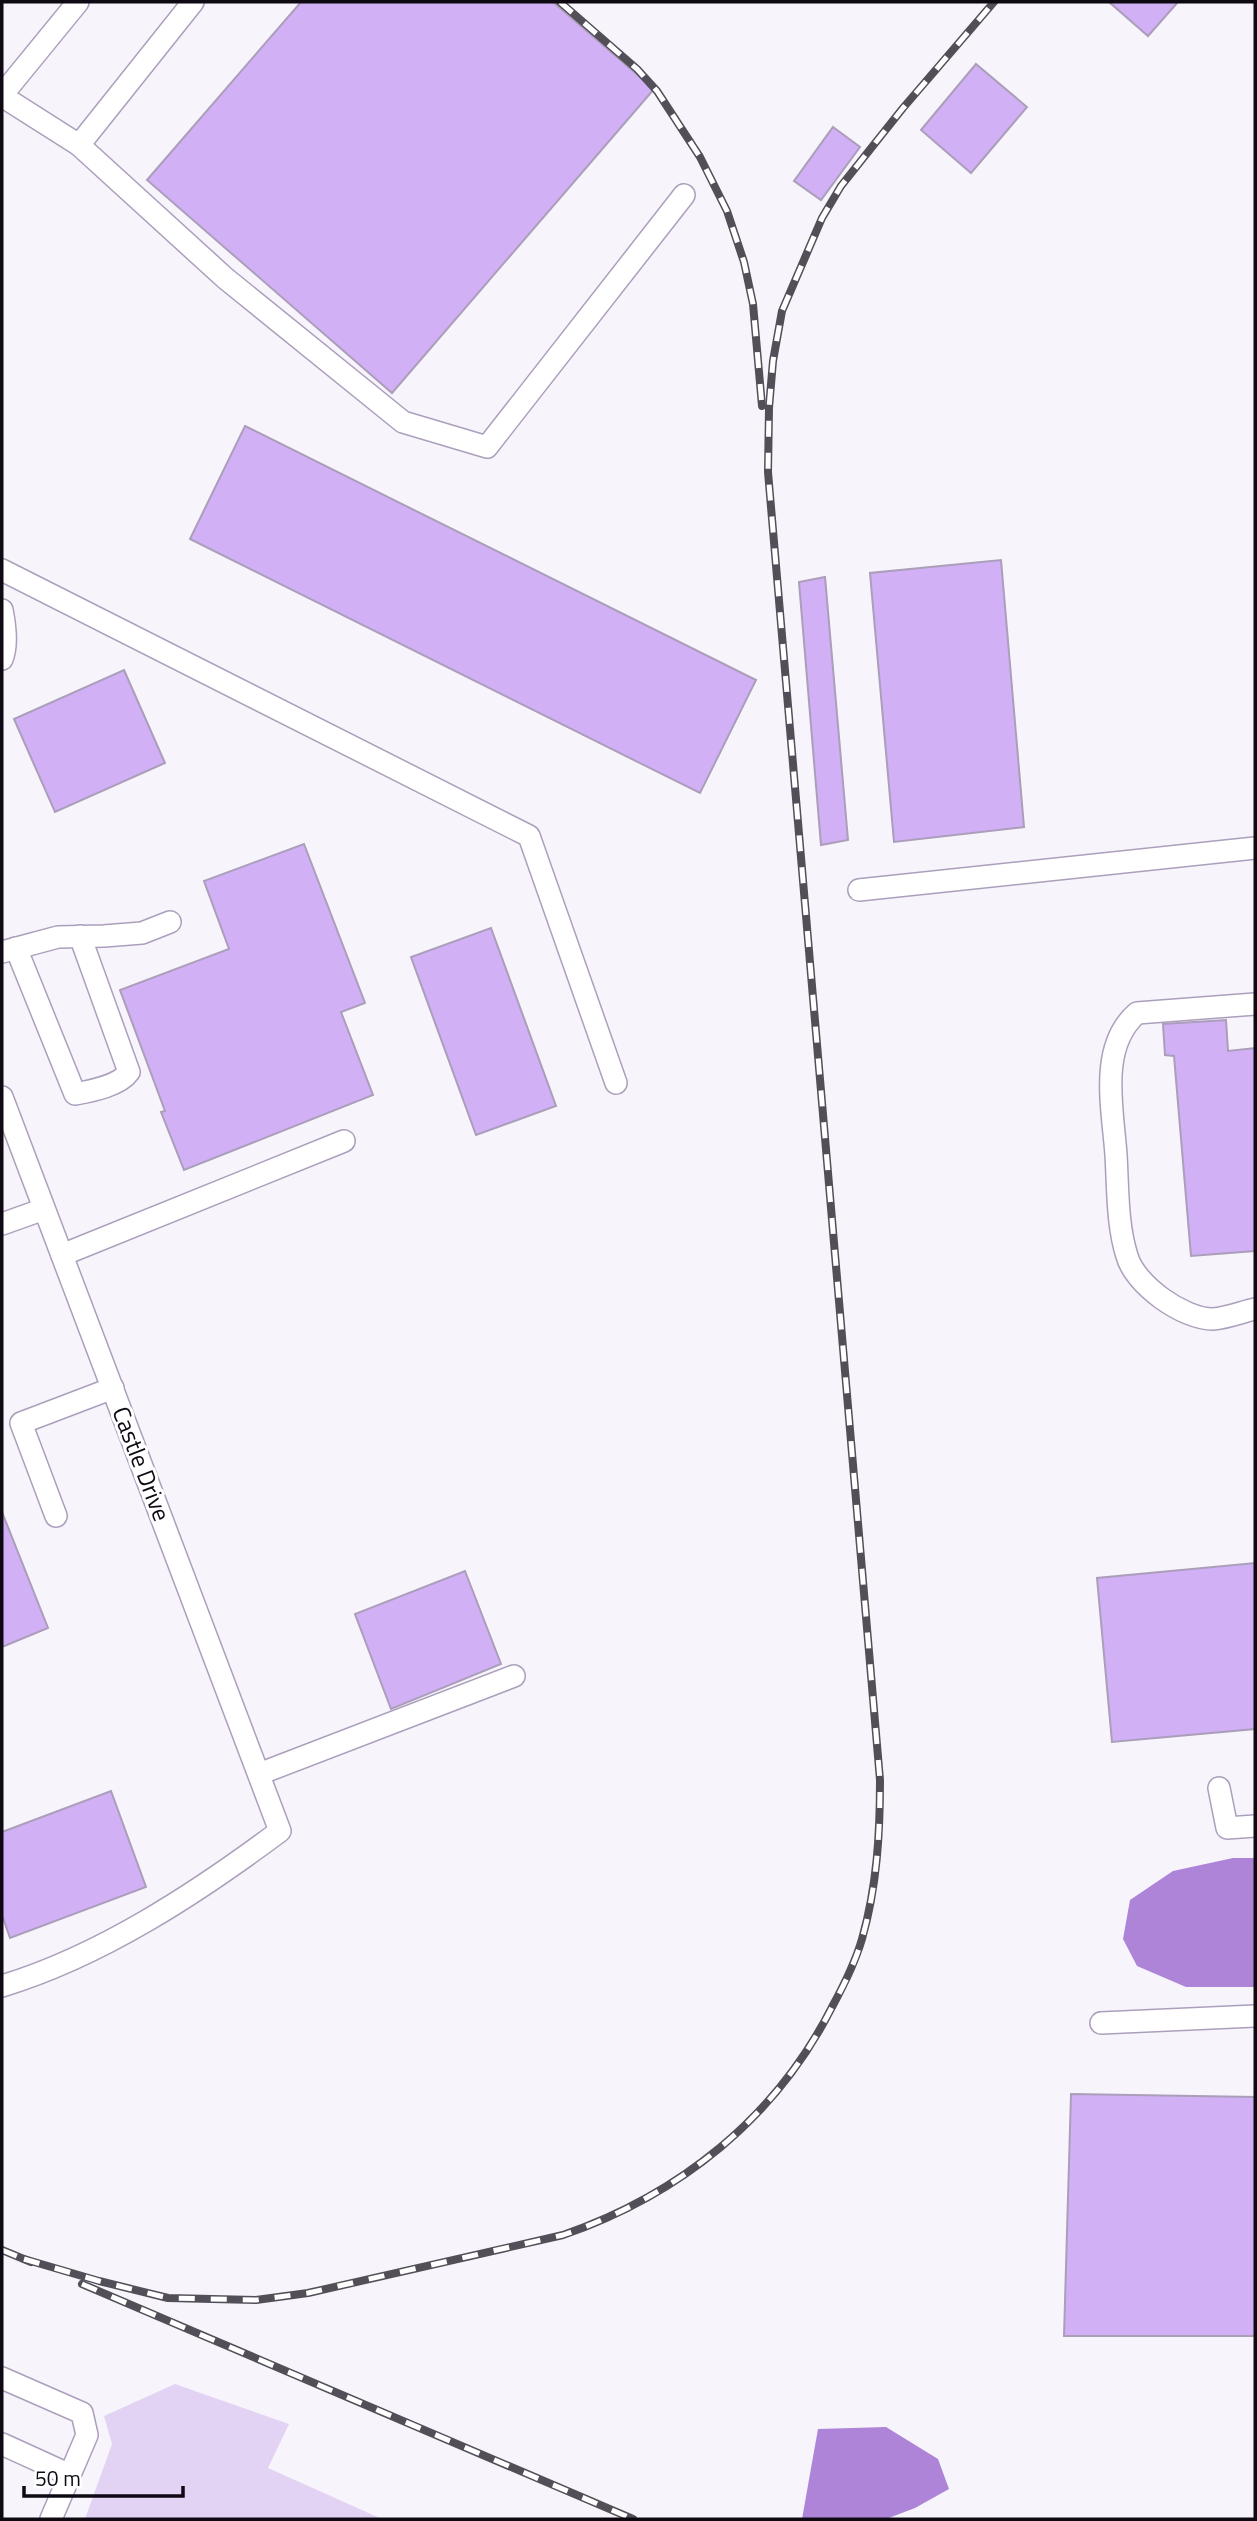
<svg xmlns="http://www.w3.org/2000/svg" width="1257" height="2521" font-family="'Titillium Web',sans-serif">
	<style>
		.green { fill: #e2d3f4 }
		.water { fill: #ad84d8 }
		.building { fill: #d1b0f6; stroke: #ab9eba; stroke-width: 2 }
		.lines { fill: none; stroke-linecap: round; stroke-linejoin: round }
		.minor-casing { stroke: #ac9fbc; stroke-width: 24 }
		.minor { stroke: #fff; stroke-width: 21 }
		.rail-casing { stroke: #534f58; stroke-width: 8 }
		.rail { stroke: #fff; stroke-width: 5; stroke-dasharray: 16; stroke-linecap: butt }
		.labels { text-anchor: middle; stroke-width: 6; stroke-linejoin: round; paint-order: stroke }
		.street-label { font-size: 24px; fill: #0e0913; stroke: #fff }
	</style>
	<rect width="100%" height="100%" fill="#f7f4fb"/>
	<!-- green -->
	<path class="green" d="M175,2384l114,40 -21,44 114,51h-297l27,-75 -8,-28z"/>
	<!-- water -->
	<g class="water">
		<path d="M1233,1858h22v129h-69l-49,-21 -14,-27 7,-39 43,-29z"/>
		<path d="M886,2427l52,32 11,30 -34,19 -29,11h-84l16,-90z"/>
	</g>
	<!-- building -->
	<g class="building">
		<path d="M301,2h252l101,87 -262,304 -245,-213z"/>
		<path d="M1109,2h69l-30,34z"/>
		<path d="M976,64l51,43 -56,66 -50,-43z"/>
		<path d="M833,127l27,20 -39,53 -27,-19z"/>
		<path d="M245,426l511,254 -56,113 -510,-254z"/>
		<path d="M1001,560l23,267 -130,15 -24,-269z"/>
		<path d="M825,577l23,263 -27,5 -22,-263z"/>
		<path d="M124,670l41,93 -110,49 -41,-93z"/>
		<path d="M304,844l61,159 -24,9 32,83 -189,75 -23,-58 4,-1 -45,-121 109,-41 -25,-68z"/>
		<path d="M491,928l65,178 -80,29 -65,-178z"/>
		<path d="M1226,1020l2,31 27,-3v203l-64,5 -17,-200 -9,-1 -2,-31z"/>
		<path d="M2,1512l46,116 -46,19z"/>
		<path d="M1255,1563v166l-143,13 -15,-164z"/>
		<path d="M465,1571l36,93 -110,45 -36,-95z"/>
		<path d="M111,1791l35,96 -136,51 -8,-23v-83z"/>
		<path d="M1071,2094l184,3v239h-191z"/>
	</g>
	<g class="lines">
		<!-- minor casing -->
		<g class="minor-casing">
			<g id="minor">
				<path d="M2,95l76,-93"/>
				<path d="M2,96l77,49 114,-143"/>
				<path d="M79,145l146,133 178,144 84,25 197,-252"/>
				<path d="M2,570l527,266 87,247"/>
				<path d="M2,610c3,15 6,35 0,49"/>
				<path d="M859,890l396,-42"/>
				<path d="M16,948l59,146c16,-3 44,-8 54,-22l-49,-136"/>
				<path d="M2,952l56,-15 46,-1 38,-3 28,-11"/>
				<path d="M1255,1004l-118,9c-39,34 -24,97 -21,142 2,33 1,70 11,101 8,29 56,63 86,63 14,-1 29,-7 42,-10"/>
				<path d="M2,1097l278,734c-83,62 -179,125 -278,155"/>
				<path d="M2,1224l42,-15"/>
				<path d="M62,1255l282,-114"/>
				<path d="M56,1516l-35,-93 92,-35"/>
				<path d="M259,1774l255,-98"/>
				<path d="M1219,1788l8,40 28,-2"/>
				<path d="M1101,2023l154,-7"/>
				<path d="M2,2378l80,35 5,22 -36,84"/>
				<path d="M2,2444l68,31"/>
			</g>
		</g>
		<!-- minor -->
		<use href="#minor" class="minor"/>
		<!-- rail casing -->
		<g class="rail-casing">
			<g id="rail">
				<path d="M560,2l77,67 20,22 43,66 27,54 17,51 9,42 9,102"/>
				<path d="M2,2250l29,12"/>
				<path d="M24,2259l75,22 69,17 88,2 52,-7 255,-58c116,-40 213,-117 269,-228 12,-22 23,-44 30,-68 15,-53 18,-105 18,-159l-112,-1308 1,-64 4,-47 9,-50 40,-93 19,-32 62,-78 91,-106"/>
				<path d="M82,2284l551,235"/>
			</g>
		</g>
		<!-- rail -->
		<use href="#rail" class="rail"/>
	</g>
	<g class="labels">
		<!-- street labels -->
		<g class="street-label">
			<text transform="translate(141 1464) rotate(69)" y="8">Castle Drive</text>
		</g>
	</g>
	<!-- border -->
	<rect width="1257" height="2521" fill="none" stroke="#0e0913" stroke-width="7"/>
	<!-- scale -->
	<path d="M24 2486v10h159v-10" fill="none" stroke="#0e0913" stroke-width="3.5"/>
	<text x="35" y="2486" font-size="21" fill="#0e0913" stroke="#ffffff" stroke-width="5" paint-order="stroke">50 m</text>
</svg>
